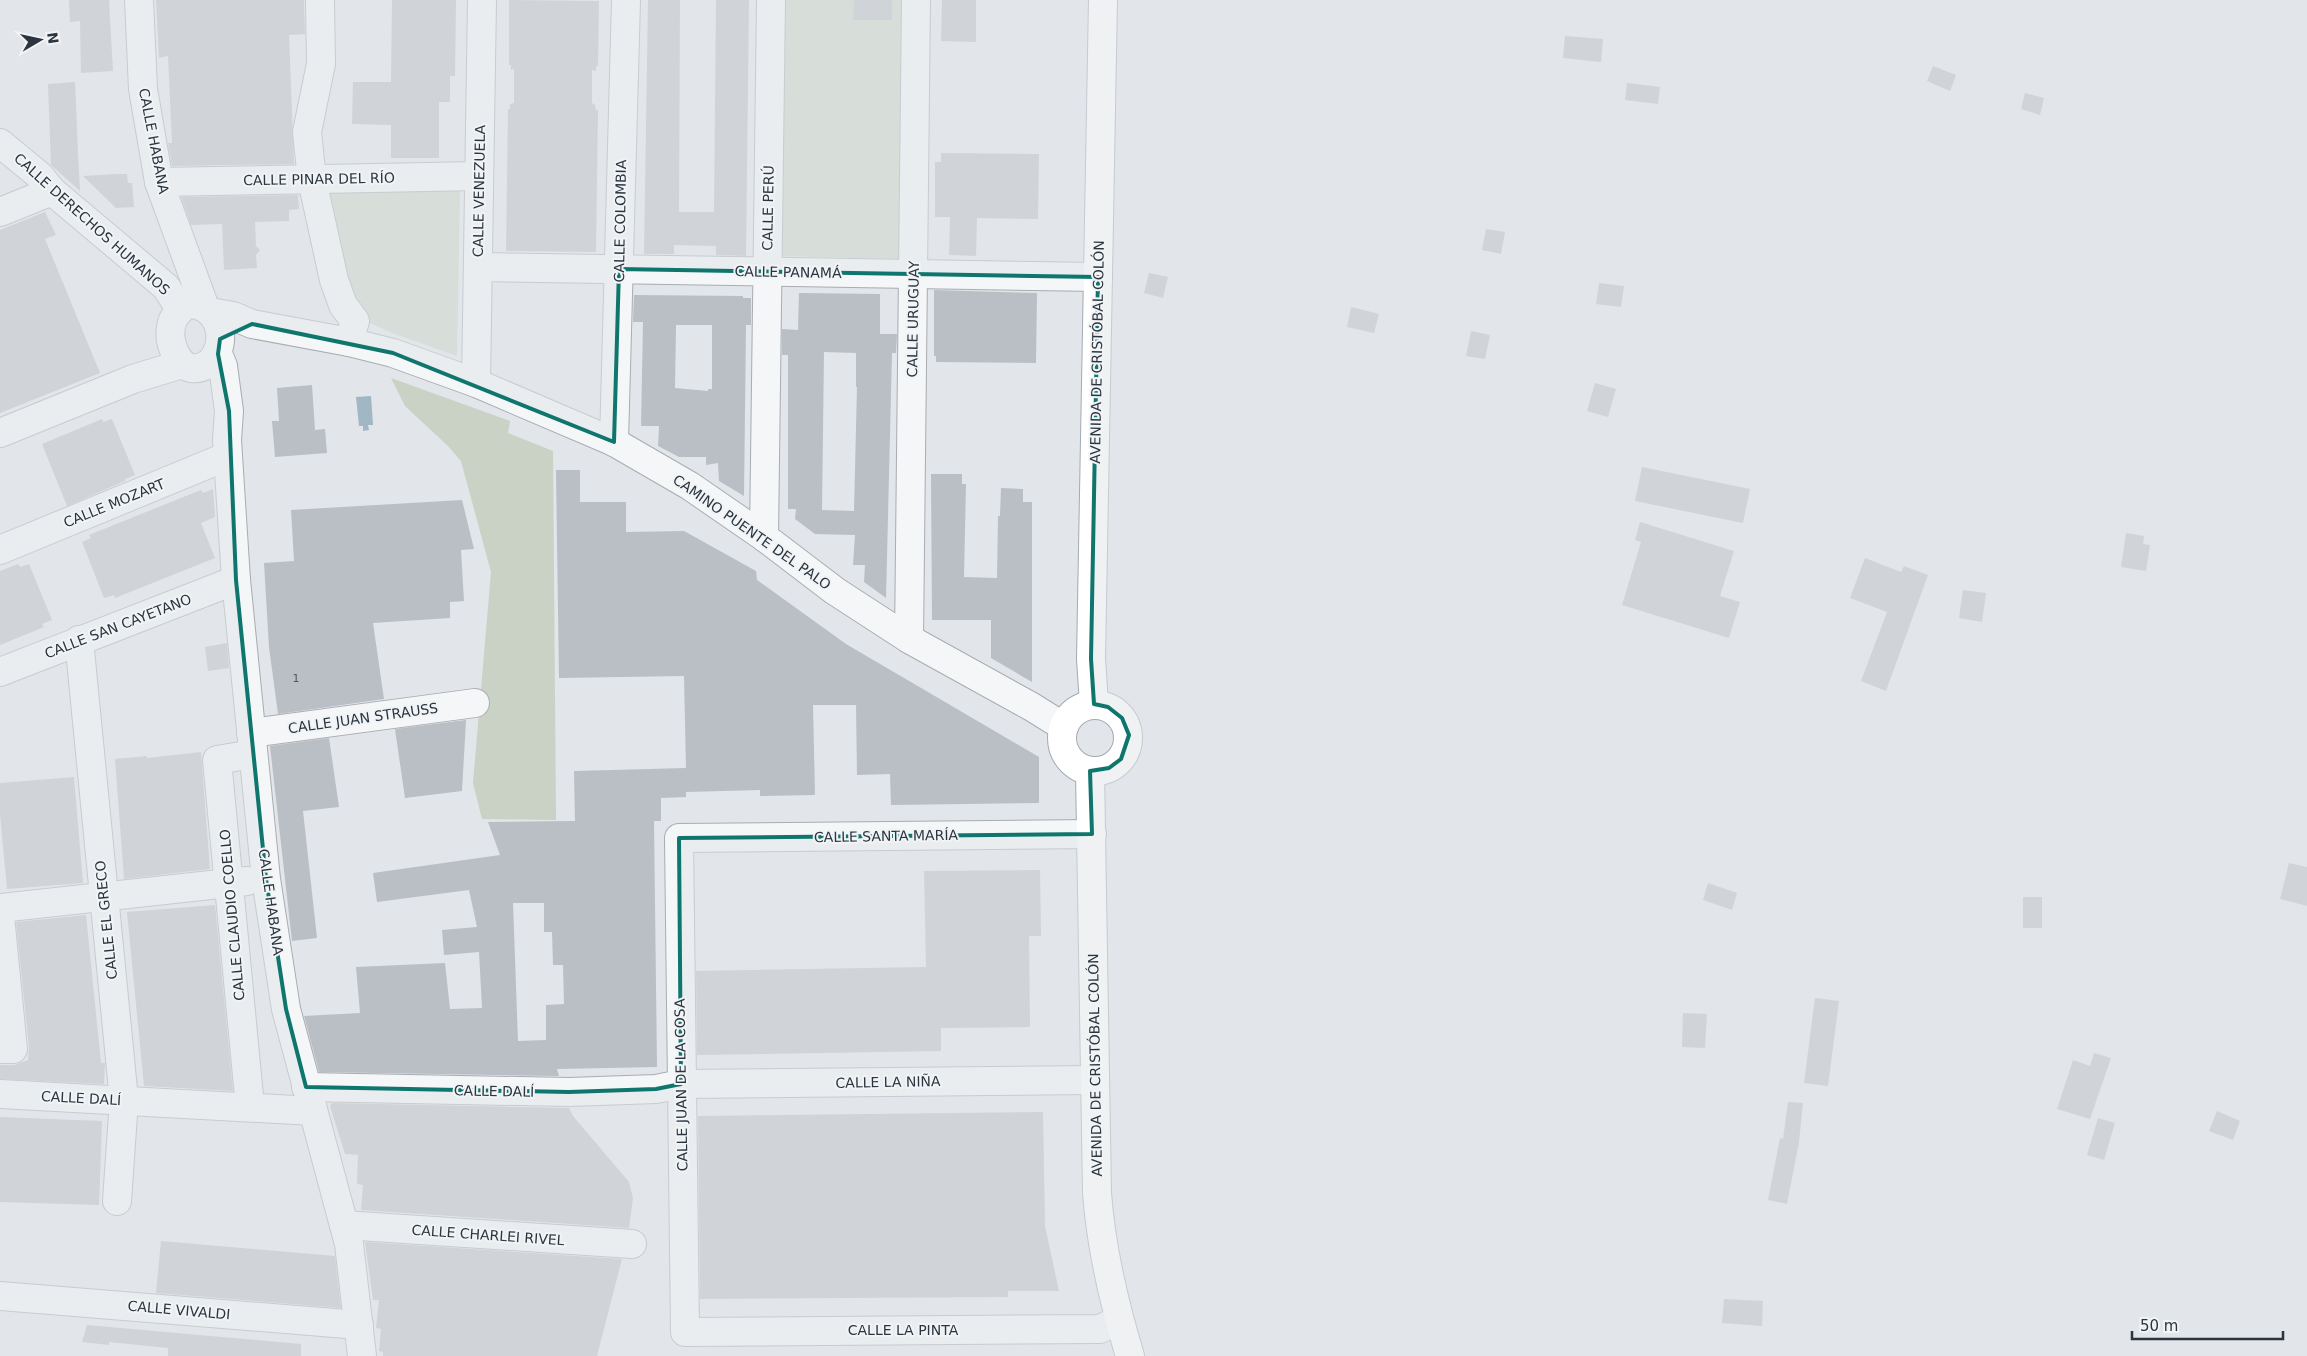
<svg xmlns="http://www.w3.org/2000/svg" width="2307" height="1356" font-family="'DejaVu Sans',sans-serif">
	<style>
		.green { fill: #c9d2c4 }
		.water { fill: #a1b7c4 }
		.building { fill: #babfc5; fill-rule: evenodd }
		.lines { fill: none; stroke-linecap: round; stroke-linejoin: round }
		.minor-casing { stroke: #a8adb3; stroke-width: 30 }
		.major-casing { stroke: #a2abb3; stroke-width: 30 }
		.minor { stroke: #f4f6f7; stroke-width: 28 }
		.major { stroke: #fff; stroke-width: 28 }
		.marked { fill: none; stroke: #0f766e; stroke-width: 4; stroke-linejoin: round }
		.labels { text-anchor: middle; stroke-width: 4; stroke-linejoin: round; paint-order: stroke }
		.number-label { font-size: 11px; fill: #505860 }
		.street-label { font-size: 14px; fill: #2c353f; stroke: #f1f4f6 }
	</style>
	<rect width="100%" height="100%" fill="#e2e5e9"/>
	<!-- green -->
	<g class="green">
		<path d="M784,0h123l-6,259 -123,-3z"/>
		<path d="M460,191l-3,165 -65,-23 -35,-16 -36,-125z"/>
		<path d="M391,378l119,43 -2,12 45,18 3,369 -74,-1 -9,-36 18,-211 -30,-111 -13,-15 -43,-40z"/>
	</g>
	<!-- water -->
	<path class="water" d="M371,396l2,29h-5l1,5 -6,1v-5h-4l-3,-29z"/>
	<!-- building -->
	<g class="building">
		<path d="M69,0h40l4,71 -32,2 -1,-52 -10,1z"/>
		<path d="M156,0h148l1,34 -16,1 5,129 -122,2 -4,-23h4l-4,-87 -9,2z"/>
		<path d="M392,0h64l-1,76h-5v26h-11v56h-48v-33l-39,-1 1,-42h38z"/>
		<path d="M509,0l90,1 -1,65h-2v5l-4,-1v33l3,2 1,5h2l-2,142 -90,-1 2,-142h2v-5l4,-1v-34l-3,1v-5h-2z"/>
		<path d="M648,0h32l-1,212h35l2,-212h33l-3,256 -30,-1v-9l-42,-1v9h-30z"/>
		<path d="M854,0h38v20h-39z"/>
		<path d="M942,0h34v42l-35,-1z"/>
		<path d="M1565,36l38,3 -2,23 -38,-4z"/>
		<path d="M1933,66l23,9 -6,16 -23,-10z"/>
		<path d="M75,82l3,71 2,38 -29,-26 -3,-81z"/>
		<path d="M1627,83l33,4 -2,17 -33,-4z"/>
		<path d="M2025,93l19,5 -4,17 -19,-6z"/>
		<path d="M941,153l98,1 -1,65 -61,-1 -1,38 -27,-1 1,-38h-15v-55h6z"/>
		<path d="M118,174h9l1,9h4l2,24 -18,1 -33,-32z"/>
		<path d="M298,195l1,14 -10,1v11l-34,1 1,24 4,4 -4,5 1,13 -33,2 -2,-46 -31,1 -10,-28z"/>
		<path d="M45,212l11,23 -11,4 55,134 -100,40v-183z"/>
		<path d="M1486,229l19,3 -4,22 -19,-4z"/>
		<path d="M1149,273l19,4 -5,21 -19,-5z"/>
		<path d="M1599,283l25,3 -3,21 -25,-3z"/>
		<path d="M934,290l103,3 -1,70 -100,-1v-6h-2z"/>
		<path d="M799,293l81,1v40h17l-1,19h-4l-6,245 -22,-16 1,-17h-12l2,-30 -40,-1 -20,-15 1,-10h-8v-154h-6v-26l16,1zM824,352l32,1v34h1l-3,124 -32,-1z"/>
		<path d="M634,295l109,1v2h8v27h-5l-2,171 -25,-15 -1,-18 -12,2v-8h-27l-21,-11 1,-20h-18l2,-104h-10zM676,325h36v64h-4v2l-33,-3z"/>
		<path d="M1351,307l28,7 -5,19 -27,-6z"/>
		<path d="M1471,331l19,4 -5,24 -19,-3z"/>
		<path d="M1595,383l21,6 -8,28 -21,-6z"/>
		<path d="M312,385l3,45 10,-1 2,24 -52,4 -3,-36h7l-2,-33z"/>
		<path d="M102,419l1,3 9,-3 23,56 -10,4v2l-58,25 -25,-62z"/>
		<path d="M1642,467l108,22 -7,34 -108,-22z"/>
		<path d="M556,470h24v32h46v30l58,-1 72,40 1,9 89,64 193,113v46l-148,2 -1,-31 -33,1 -1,-70h-43l2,90 -55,1v-6l-74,2v5l-25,1v23h-7l3,246 -100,2 2,7 -240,-4 -15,-56 56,-3 -4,-46 89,-4 5,46 32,-1 -3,-56 -35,3 -2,-25 35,-3 -8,-37 -92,12 -4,-29 127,-18 -12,-33 87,-1 -1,-50 112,-3 -2,-92 -125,2zM513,903h31v29h8l1,33h10l1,39 -18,1v35l-28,1z"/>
		<path d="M931,474h31v10h4l-2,93 33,1 1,-62h2l1,-28 22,1v13h9v180l-41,-24v-38h-59z"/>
		<path d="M213,489l2,28 -14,6 14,35 -100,40 -1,-3 -10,3 -22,-56 9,-4 -2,-3 87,-35 25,-10 2,3z"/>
		<path d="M462,500l12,49 -13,1 3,51 -14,1v16l-77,5 11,76 -106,15 -9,-67 -5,-84 30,-2 -3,-51z"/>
		<path d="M1640,522l94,29 -14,45 20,6 -11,36 -107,-33 19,-63 -6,-2z"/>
		<path d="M2126,533l18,3 -1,8 7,1 -4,26 -25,-4z"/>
		<path d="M1865,558l36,14 3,-6 24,9 -42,116 -25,-10 26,-69 -37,-14z"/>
		<path d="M18,564l2,3 9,-3 23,56 -10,4 2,3 -44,18v-74z"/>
		<path d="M1963,590l23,3 -4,29 -23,-4z"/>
		<path d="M227,643l2,25 -21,3 -3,-24z"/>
		<path d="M466,720l-4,71 -57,7 -10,-69z"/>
		<path d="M329,738l10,69 -36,4 14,127 -25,3 -22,-195z"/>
		<path d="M201,752l9,117 -86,10 -9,-120 32,-3v2z"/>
		<path d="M74,777l9,106 -76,6 -7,-75v-31z"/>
		<path d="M2289,863l18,4v39l-27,-7z"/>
		<path d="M1040,870l1,66h-12l1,91 -89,1v23l-244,4 -1,-84 230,-4 -2,-96z"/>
		<path d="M1708,883l29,10 -5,17 -29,-10z"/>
		<rect x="2023" y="897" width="19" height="31"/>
		<path d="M215,905l18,186 -89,-5 -17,-174z"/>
		<path d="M86,915l15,148h4l-1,21 -104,-5v-14h14l14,-5 1,-13 -13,-125z"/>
		<path d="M1815,998l24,3 -11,85 -24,-3z"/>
		<path d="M1683,1013l24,1 -2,34 -23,-1z"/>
		<path d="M2094,1053l17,5 -21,61 -33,-10 16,-49 17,6z"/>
		<path d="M1788,1102l15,1 -4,39 -12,62 -19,-4 12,-62 3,1z"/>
		<path d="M332,1103l237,5 4,8 56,66 4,16 -4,30 -268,-18 2,-25 -6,-1 1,-29 -13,-1 -15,-48z"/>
		<path d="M2217,1111l23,10 -7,19 -24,-9z"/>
		<path d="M1043,1112l2,114 14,65h-51v6l-308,2 -2,-183z"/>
		<path d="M0,1117l102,4 -3,84 -99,-3z"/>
		<path d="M2098,1118l17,5 -11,37 -17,-5z"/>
		<path d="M161,1241l174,15 6,52 -185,-15z"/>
		<path d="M365,1242l257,17 -25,97h-214v-4l-4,-1 2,-22 -5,-1 3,-28h-6z"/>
		<path d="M1724,1299l39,2 -1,25 -40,-3z"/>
		<path d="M87,1325l214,19v12h-133v-8l-59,-6v3l-27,-3z"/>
	</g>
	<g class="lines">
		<!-- minor casing -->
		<g class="minor-casing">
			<g id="minor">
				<path d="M139,0l4,89 16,93 45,123"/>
				<path d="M320,0l1,64 -14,68 5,48 22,100 9,25 12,16 -6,21"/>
				<path d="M0,143l40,33 12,15 114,96 14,22"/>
				<path d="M159,182l320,-6"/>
				<path d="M0,212l52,-21"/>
				<path d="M478,267l620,10"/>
				<path d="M189,303c15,3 23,7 29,21 7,19 -3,47 -27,44 -15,-3 -23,-28 -20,-41 1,-10 10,-19 18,-24z"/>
				<path d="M210,312l23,4 19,8 97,18 44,11 83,30 138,59 76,44 74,51 71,54 74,48 123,68 32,20"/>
				<path d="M218,354l5,12 6,45 -2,29 9,140 30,299 20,130 63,235 13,112"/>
				<path d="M476,383l6,-383"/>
				<path d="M0,433l133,-54 49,-15"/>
				<path d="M614,442l12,-442"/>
				<path d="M764,537l7,-537"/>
				<path d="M0,550l228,-94"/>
				<path d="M909,639l7,-639"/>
				<path d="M79,640l45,460 -7,101"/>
				<path d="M0,672l236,-92"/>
				<path d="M251,733l224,-30"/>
				<path d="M1092,834l-413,4 6,494 415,-3 19,-9"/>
				<path d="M0,908l247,-27"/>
				<path d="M0,916l13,133h-13"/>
				<path d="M306,1087l263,5 87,-3 25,-5 414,-4"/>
				<path d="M0,1094l313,17"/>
				<path d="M250,1107l-33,-347 36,-6"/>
				<path d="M344,1225l288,19"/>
				<path d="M0,1296l359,29"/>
			</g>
		</g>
		<!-- major casing -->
		<g class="major-casing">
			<g id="major">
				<path d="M1094,704l-3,-45 12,-659"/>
				<circle cx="1095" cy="738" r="33"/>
				<path d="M1090,771l7,422c4,55 17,110 33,163"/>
			</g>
		</g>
		<!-- minor -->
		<use href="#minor" class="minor"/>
		<!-- major -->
		<use href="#major" class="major"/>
	</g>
	<!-- marked area -->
	<path d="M0 0H2307V1356H0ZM619,269l479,8 -7,382 3,45 14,3 14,11 7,17 -8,24 -12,9 -19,3 2,63 -413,4 2,246 -25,5 -87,3 -263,-5 -20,-78 -20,-130 -30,-299 -7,-169 -11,-57 2,-15 32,-15 141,29 221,89z" fill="#e2e5e9" fill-opacity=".55" fill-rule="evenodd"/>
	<path class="marked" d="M619,269l479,8 -7,382 3,45 14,3 14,11 7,17 -8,24 -12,9 -19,3 2,63 -413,4 2,246 -25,5 -87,3 -263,-5 -20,-78 -20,-130 -30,-299 -7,-169 -11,-57 2,-15 32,-15 141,29 221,89z"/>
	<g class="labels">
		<!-- number labels -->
		<g class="number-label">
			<text x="296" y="682">1</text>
		</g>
		<!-- street labels -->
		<g class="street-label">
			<text transform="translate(154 141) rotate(79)" y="5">CALLE HABANA</text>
			<text transform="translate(319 179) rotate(-1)" y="5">CALLE PINAR DEL RÍO</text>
			<text transform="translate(479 191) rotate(-89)" y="5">CALLE VENEZUELA</text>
			<text transform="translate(768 208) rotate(-89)" y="5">CALLE PERÚ</text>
			<text transform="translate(620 221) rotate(-89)" y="5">CALLE COLOMBIA</text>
			<text transform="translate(92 224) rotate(42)" y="5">CALLE DERECHOS HUMANOS</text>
			<text transform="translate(788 272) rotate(1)" y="5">CALLE PANAMÁ</text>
			<text transform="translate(913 319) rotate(-89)" y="5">CALLE URUGUAY</text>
			<text transform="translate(1097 352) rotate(-89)" y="5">AVENIDA DE CRISTÓBAL COLÓN</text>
			<text transform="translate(114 503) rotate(-22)" y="5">CALLE MOZART</text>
			<text transform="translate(752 532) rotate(35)" y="5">CAMINO PUENTE DEL PALO</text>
			<text transform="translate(118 626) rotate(-21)" y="5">CALLE SAN CAYETANO</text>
			<text transform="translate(363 718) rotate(-8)" y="5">CALLE JUAN STRAUSS</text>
			<text transform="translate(886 836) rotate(-1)" y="5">CALLE SANTA MARÍA</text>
			<text transform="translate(271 902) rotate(82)" y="5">CALLE HABANA</text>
			<text transform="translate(232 915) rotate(-95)" y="5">CALLE CLAUDIO COELLO</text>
			<text transform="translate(106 920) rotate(-96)" y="5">CALLE EL GRECO</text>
			<text transform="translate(1095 1065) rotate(-91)" y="5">AVENIDA DE CRISTÓBAL COLÓN</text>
			<text transform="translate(888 1082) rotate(-1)" y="5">CALLE LA NIÑA</text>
			<text transform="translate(681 1085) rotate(-91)" y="5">CALLE JUAN DE LA COSA</text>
			<text transform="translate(494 1091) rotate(1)" y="5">CALLE DALÍ</text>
			<text transform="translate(81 1098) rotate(3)" y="5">CALLE DALÍ</text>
			<text transform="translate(488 1235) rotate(4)" y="5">CALLE CHARLEI RIVEL</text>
			<text transform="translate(179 1310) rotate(5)" y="5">CALLE VIVALDI</text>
			<text x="903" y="1335">CALLE LA PINTA</text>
		</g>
	</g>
	<!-- north arrow -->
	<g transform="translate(40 40) rotate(81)" stroke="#f1f4f6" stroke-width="4" paint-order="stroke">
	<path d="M0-4L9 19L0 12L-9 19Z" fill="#2c353f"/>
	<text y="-8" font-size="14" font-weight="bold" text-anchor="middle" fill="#2c353f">N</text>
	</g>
	<!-- scale -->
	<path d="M2132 1331v8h151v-8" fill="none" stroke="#2c353f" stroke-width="2.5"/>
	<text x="2140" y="1331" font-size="15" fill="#2c353f" stroke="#f1f4f6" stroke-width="4" paint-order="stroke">50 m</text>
</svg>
